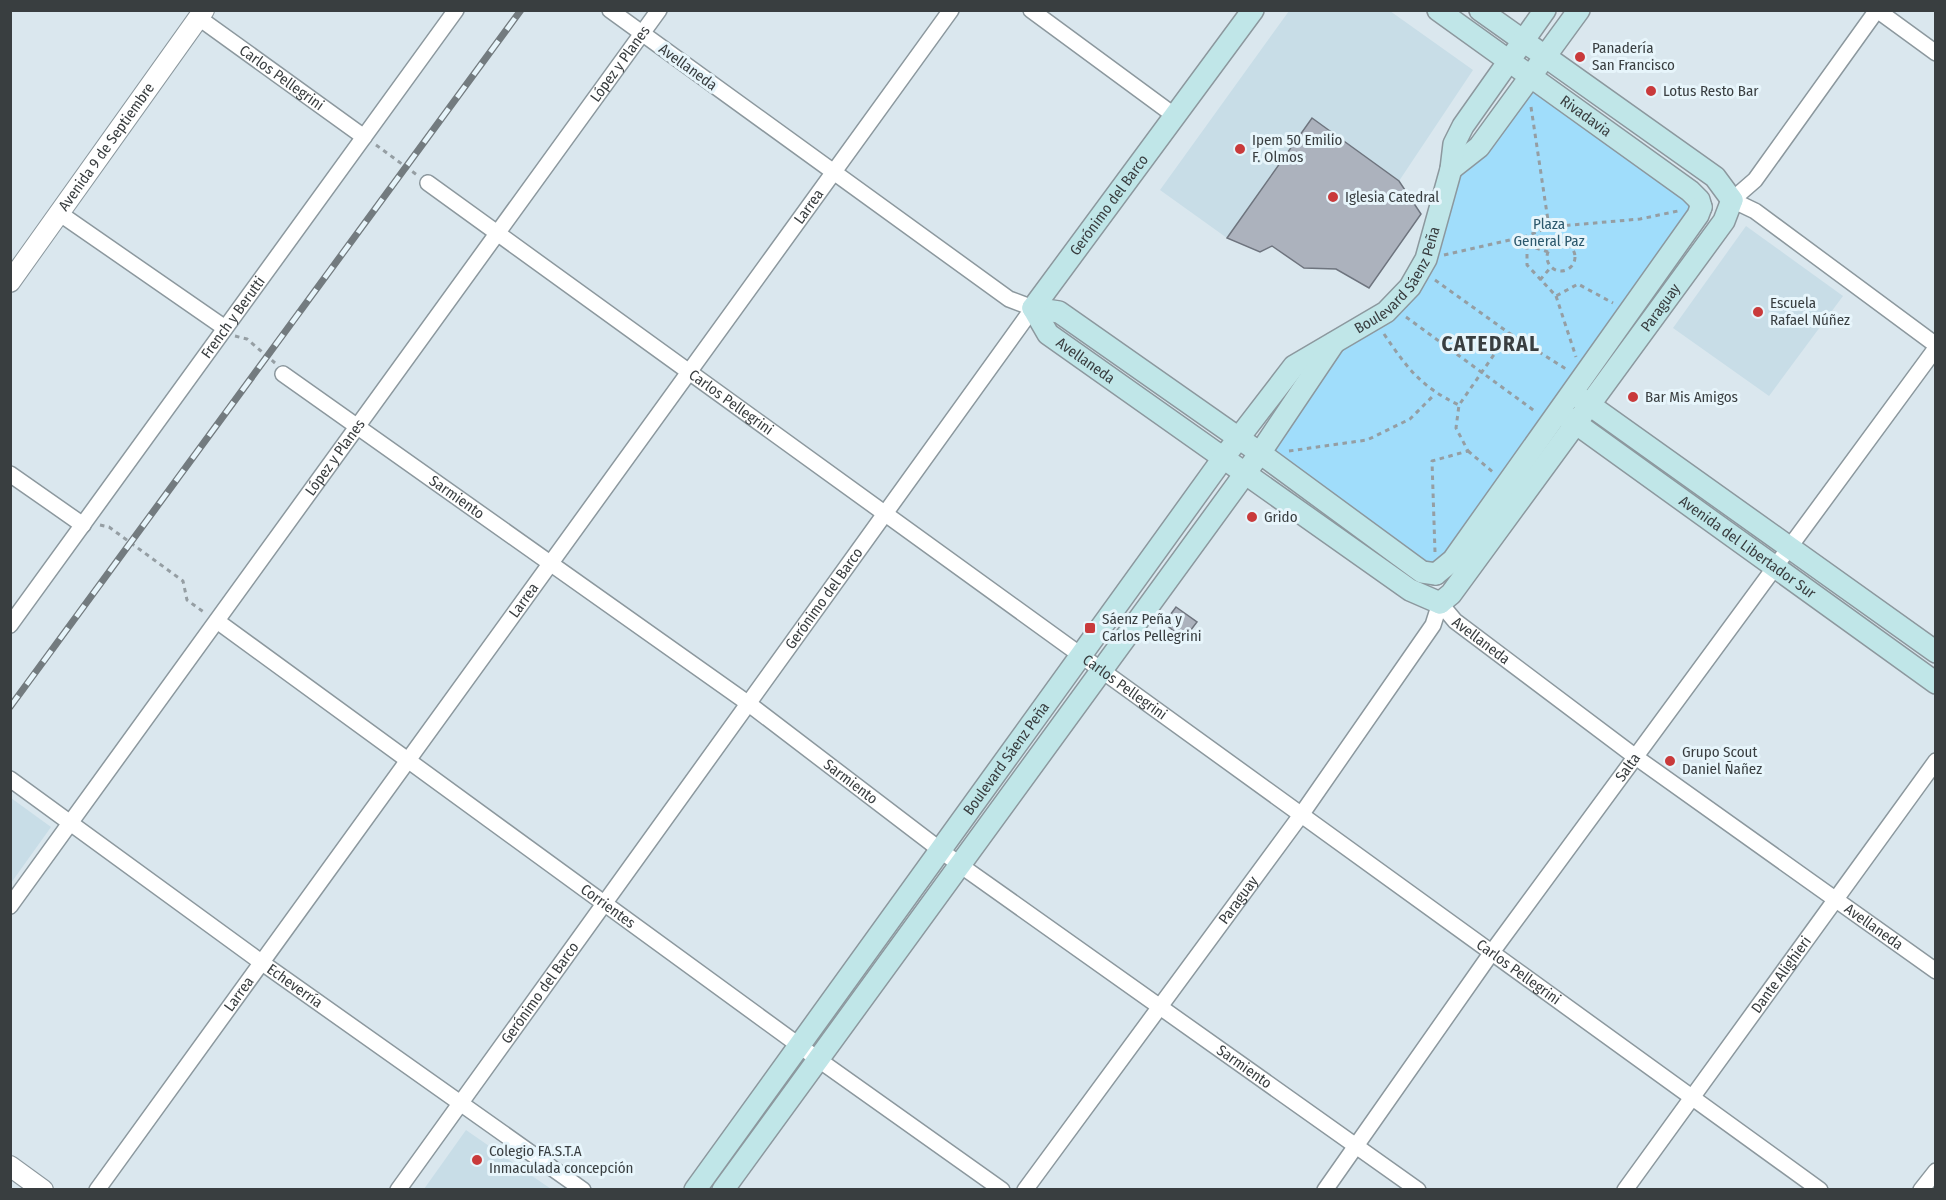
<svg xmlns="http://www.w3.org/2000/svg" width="1946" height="1200" font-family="'Fira Sans Condensed',sans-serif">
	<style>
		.built { fill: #c8dde7 }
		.green { fill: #a0ddfb }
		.building { fill: #acb2bd; stroke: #6e747e; stroke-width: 1.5 }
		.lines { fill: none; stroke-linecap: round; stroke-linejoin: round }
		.minor-casing { stroke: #8c989e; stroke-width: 18 }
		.tertiary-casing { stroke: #8c989e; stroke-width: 22 }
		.secondary-casing { stroke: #8c989e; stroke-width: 24 }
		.path { stroke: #959ea3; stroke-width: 3; stroke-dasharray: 4.5 4.5; stroke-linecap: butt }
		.minor { stroke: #fff; stroke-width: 15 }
		.tertiary { stroke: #fff; stroke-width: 20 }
		.secondary { stroke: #c0e6e8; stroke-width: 21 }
		.rail-casing { stroke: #737b7f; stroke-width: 7 }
		.rail { stroke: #e7f5fb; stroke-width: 4.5; stroke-dasharray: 14; stroke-linecap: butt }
		.poi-dot { fill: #c93a3b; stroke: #e7f5fb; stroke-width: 2 }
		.labels { text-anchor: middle; stroke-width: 6; stroke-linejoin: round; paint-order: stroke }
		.poi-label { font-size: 15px; fill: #393e40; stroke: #e7f5fb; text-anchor: start }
		.street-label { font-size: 15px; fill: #393e40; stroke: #e7f5fb }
		.park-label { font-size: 15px; fill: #2c586c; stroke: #e7f5fb }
		.district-label { font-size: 21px; font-weight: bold; letter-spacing: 1.5px; fill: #393e40; stroke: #e7f5fb }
	</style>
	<rect width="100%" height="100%" fill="#dae7ee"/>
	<!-- built -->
	<g class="built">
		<path d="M1289,11h101l83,59 -74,111 -87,-63 -85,120 -67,-48z"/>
		<path d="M1746,226l97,70 -74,100 -96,-68z"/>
		<path d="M11,798l40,29 -40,56z"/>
		<path d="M466,1130l85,59h-127z"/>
	</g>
	<!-- green -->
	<path class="green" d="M1529,77l170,123 -263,374 -176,-121 74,-111 65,-41 52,-132z"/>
	<!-- building -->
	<g class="building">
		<path d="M1312,118l87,63 22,33 -52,74 -33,-19 -32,-1 -32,-22 -12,6 -33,-14z"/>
		<path d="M1176,607l21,15 -13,17 -20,-16z"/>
	</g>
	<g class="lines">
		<!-- minor casing -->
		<g class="minor-casing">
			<g id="minor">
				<path d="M1031,10l144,106"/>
				<path d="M1877,10l-122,170 -23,20 23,11 181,134"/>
				<path d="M1877,10l59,43"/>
				<path id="s1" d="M199,18l165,119"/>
				<path id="s2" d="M428,183l1392,1007"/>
				<path d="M59,213l166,115"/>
				<path id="s3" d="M283,374l466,330 211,161 458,325"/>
				<path d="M10,474l73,51"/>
				<path id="s4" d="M1440,603l15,18 182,137 299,213"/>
				<path id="s5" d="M217,621l602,439 183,130"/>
				<path id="s6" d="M10,625l446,-615"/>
				<path id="s7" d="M10,779l251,183 322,228"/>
				<path id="s8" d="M10,906l649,-896"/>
				<path id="s9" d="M97,1190l854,-1180"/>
				<path id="s10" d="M398,1190l635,-882 -24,-9 -399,-289"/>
				<path id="s11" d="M1025,1190l276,-375 132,-190 7,-22"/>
				<path id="s12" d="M1325,1190l167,-238 444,-604"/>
				<path id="s13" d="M1625,1190l311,-429"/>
				<path d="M1921,1190l15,-19"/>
			</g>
		</g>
		<!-- tertiary casing -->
		<g class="tertiary-casing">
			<g id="tertiary">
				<path id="s14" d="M10,282l194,-272"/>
				<path d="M10,1166l33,24"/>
			</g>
		</g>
		<!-- secondary casing -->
		<g class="secondary-casing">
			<g id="secondary">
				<path id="s15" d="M1438,10l252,181 9,9 2,7"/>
				<path d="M1480,10l235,167 17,23"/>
				<path d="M1451,169l28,-22 100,-137"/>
				<path id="s16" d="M1033,308l15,26 362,256 30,13"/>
				<path d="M1033,308l26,4 201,141 162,119 14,2"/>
				<path id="s17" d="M1033,308l220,-298"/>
				<path d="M1580,398l356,254"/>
				<path id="s18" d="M1560,412l376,271"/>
				<path d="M1436,574l17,-14 245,-345 3,-8"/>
				<path id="s19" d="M1440,603l11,-9 273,-373 8,-21"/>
				<path id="s20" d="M695,1190l529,-733 70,-91 92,-54 24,-25 16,-28 25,-90 3,-25 9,-18 82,-116"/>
				<path d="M723,1190l537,-737 74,-110"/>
			</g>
		</g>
		<!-- path -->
		<g class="path">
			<path d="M1531,107l18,120"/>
			<path d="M376,145l41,30"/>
			<path d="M1555,226l3,17"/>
			<path d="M1527,236v29l29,31 22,-12 35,19"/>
			<circle cx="1561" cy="257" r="14"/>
			<path d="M1527,245l21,7"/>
			<path d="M1444,255l83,-19 22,-9 91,-8 38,-8"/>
			<path d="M1435,280l74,53 57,36"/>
			<path d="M1540,280l11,-13"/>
			<path d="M1556,296l20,61"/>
			<path d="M1406,317l130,95"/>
			<path d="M1384,334c23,34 37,53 75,71"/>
			<path d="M235,336l12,3 28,24"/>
			<path d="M1289,451l78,-11 43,-21 25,-25"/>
			<path d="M1468,451l26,22"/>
			<path d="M100,525l9,2 74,54 4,19 18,13"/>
			<path d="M1435,552l-3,-91 36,-10 -12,-23 3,-23 50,-72"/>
		</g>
		<!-- minor -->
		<use href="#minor" class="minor"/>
		<!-- tertiary -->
		<use href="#tertiary" class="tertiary"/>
		<!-- secondary -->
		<use href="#secondary" class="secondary"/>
		<!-- rail casing -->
		<g class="rail-casing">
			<path id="rail" d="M10,707l511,-697"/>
		</g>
		<!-- rail -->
		<use href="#rail" class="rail"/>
	</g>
	<!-- markers -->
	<g class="poi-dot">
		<circle cx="1580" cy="57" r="6"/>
		<circle cx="1651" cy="91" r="6"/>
		<circle cx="1240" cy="149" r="6"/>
		<circle cx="1333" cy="197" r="6"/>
		<circle cx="1758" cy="312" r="6"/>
		<circle cx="1633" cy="397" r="6"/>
		<circle cx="1252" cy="517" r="6"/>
		<rect x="1084" y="622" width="12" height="12" rx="3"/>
		<circle cx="1670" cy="761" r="6"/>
		<circle cx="477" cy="1160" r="6"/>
	</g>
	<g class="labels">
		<!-- poi labels -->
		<g class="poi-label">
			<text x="1592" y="53">Panadería<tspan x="1592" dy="17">San Francisco</tspan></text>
			<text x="1663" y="96">Lotus Resto Bar</text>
			<text x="1252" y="145">Ipem 50 Emilio<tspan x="1252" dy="17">F. Olmos</tspan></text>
			<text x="1345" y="202">Iglesia Catedral</text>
			<text x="1770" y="308">Escuela<tspan x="1770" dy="17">Rafael Núñez</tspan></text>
			<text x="1645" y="402">Bar Mis Amigos</text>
			<text x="1264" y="522">Grido</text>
			<text x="1102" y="624">Sáenz Peña y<tspan x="1102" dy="17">Carlos Pellegrini</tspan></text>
			<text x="1682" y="757">Grupo Scout<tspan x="1682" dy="17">Daniel Ñañez</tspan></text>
			<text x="489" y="1156">Colegio FA.S.T.A<tspan x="489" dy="17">Inmaculada concepción</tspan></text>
		</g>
		<!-- street labels -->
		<g class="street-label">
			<text dy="5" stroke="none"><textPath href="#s8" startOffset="1040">López y Planes</textPath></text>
			<text transform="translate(688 67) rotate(36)" y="5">Avellaneda</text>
			<text dy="5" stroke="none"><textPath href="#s1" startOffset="102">Carlos Pellegrini</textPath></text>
			<text dy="5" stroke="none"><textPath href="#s15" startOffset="182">Rivadavia</textPath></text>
			<text dy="5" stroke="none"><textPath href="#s14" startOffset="166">Avenida 9 de Septiembre</textPath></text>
			<text dy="5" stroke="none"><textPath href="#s17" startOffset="128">Gerónimo del Barco</textPath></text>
			<text dy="5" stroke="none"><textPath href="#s9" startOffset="1214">Larrea</textPath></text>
			<text dy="5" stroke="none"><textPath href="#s20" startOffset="1158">Boulevard Sáenz Peña</textPath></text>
			<text dy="5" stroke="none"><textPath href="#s19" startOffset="369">Paraguay</textPath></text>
			<text dy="5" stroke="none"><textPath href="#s6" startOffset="380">French y Berutti</textPath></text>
			<text dy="5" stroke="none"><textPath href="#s16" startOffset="76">Avellaneda</textPath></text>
			<text dy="5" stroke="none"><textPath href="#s2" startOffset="374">Carlos Pellegrini</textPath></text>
			<text dy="5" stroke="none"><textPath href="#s8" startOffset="554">López y Planes</textPath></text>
			<text dy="5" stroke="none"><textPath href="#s3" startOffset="213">Sarmiento</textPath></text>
			<text dy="5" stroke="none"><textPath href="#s18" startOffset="231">Avenida del Libertador Sur</textPath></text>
			<text dy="5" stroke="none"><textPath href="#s10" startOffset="729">Gerónimo del Barco</textPath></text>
			<text dy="5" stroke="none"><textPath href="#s9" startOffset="728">Larrea</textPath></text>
			<text dy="5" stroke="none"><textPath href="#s4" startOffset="56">Avellaneda</textPath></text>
			<text dy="5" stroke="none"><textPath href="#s2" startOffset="860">Carlos Pellegrini</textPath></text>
			<text dy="5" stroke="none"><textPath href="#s20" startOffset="532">Boulevard Sáenz Peña</textPath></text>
			<text dy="5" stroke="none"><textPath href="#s12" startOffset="520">Salta</textPath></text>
			<text dy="5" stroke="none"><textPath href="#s3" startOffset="699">Sarmiento</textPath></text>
			<text dy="5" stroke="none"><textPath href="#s11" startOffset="360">Paraguay</textPath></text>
			<text dy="5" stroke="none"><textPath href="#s5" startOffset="484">Corrientes</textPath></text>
			<text dy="5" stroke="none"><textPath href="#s4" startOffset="542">Avellaneda</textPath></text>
			<text dy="5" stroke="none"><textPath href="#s2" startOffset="1346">Carlos Pellegrini</textPath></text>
			<text dy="5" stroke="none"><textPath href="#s13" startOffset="266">Dante Alighieri</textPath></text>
			<text dy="5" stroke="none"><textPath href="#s7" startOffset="352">Echeverría</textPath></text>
			<text dy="5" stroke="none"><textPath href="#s10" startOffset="243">Gerónimo del Barco</textPath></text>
			<text dy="5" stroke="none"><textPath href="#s9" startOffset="242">Larrea</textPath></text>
			<text dy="5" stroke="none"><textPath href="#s3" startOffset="1185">Sarmiento</textPath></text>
		</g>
		<!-- park labels -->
		<g class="park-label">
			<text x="1549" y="229">Plaza<tspan x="1549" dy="17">General Paz</tspan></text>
		</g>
		<!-- district labels -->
		<g class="district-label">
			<text x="1491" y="351">CATEDRAL</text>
		</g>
	</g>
	<!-- border -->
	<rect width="1946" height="1200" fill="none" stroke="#393e40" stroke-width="24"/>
</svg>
